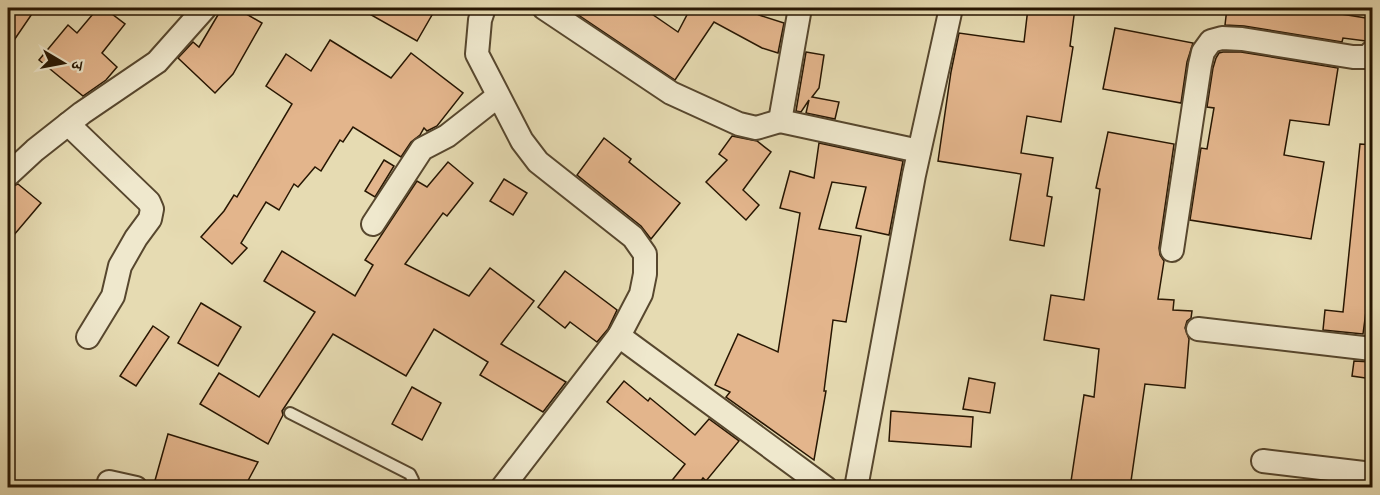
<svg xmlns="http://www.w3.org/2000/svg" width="1380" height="495" font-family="'IM FELL Great Primer','Noto Serif Devanagari',serif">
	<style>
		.building { fill: #e3b58c; stroke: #271602; stroke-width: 1.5 }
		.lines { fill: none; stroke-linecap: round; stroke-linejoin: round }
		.lane-casing { stroke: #57472e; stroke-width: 14 }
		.street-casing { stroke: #57472e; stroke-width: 26 }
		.lane { stroke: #efe8cd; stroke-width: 10 }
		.street { stroke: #efe8cd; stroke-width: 22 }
	</style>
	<rect width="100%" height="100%" fill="#e6dbb2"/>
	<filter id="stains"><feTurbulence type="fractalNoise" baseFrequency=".00333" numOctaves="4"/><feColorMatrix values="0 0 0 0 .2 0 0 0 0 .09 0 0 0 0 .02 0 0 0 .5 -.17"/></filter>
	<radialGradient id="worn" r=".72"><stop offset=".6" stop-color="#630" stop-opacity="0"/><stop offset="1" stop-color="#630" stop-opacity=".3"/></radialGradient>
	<!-- building -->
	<g class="building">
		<path d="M8,8h28l-28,41z"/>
		<path d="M98,8h6l21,16 -23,29 15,14 -11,13 -23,16 -44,-36 29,-35 9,8z"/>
		<path d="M222,8h14l26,15 -29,51 -18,19 -37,-35 15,-16 6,5z"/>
		<path d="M359,8h77l-19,33z"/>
		<path d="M568,8h75l35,24 12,-23 -2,-1h57l14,7 25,8 -6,30 -16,-5 -48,-26 -39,58z"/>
		<path d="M1028,8h47l-5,38 3,1 -12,75 -34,-6 -6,37 32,5 -6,38 5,1 -8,49 -34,-6 11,-66 -83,-13 13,-89 8,-39 65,9z"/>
		<path d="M1227,8h96l-1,3 50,8v20l-6,2 -23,-3 -1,4 -98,-16 -19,-1z"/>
		<path d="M1115,28l78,15 -6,19 -6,41 -78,-14z"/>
		<path d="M330,40l61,38 20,-25 52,40 -26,33 -10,5 -3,-3 -4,7 -9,7 -10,15 -48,-30 -10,15 -3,-2 -19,31 -6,-4 -17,20 -4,-3 -15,26 -13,-8 -25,41 6,5 -15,16 -31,-27 23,-26 10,-16 3,2 55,-93 -26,-18 20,-32 25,17z"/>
		<path d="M806,52l18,3 -5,33 -7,9 27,5 -4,17 -29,-6 3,-13 -8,12 -5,-1z"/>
		<path d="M1223,52h18l97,16 -9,57 -39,-5 -6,35 40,7 -13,77 -121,-19 11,-72 6,1 7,-41 -7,-1 6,-39 3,-10 3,-5z"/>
		<path d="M1108,132l66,12 -15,104 1,7 4,6 -6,38 16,1 -1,10 19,1 -1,7 -4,3 -2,7 4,11 -4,49 -40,-4 -15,104h-60l14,-93 10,2 5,-48 -55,-9 7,-45 33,5 16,-111 -4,-1z"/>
		<path d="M732,136l25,5 14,11 -28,38 16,15 -13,15 -40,-38 21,-22 -8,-6z"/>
		<path d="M604,138l27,21 -2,3 51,41 -29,36 -10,-13 -64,-51z"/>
		<path d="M819,143l84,18 -14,74 -33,-7 10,-41 -34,-5 -13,47 42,7 -15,86 -13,-2 -9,71h2l-12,69 -88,-63 4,-5 -15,-7 23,-51 40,18 22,-139 -20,-5 10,-37 24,7z"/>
		<path d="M1360,144l12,1v144h-3l-6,45 -40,-4 2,-20 18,2z"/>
		<path d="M384,160l10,6 -19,31 -10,-6z"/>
		<path d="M448,162l25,21 -26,33 -4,-3 -38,51 64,32 21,-28 44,33 -33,43 65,38 -23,30 -63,-37 8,-13 -54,-33 -28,47 -73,-42 -51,77 1,4 -15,29 -68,-40 19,-31 40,24 56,-85 -51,-31 18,-30 73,45 18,-31 -8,-5 52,-79 10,6z"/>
		<path d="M504,179l23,14 -14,22 -23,-14z"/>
		<path d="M18,184l23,19 -33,39v-54z"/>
		<path d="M565,271l52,39 -9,19 -11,13 -27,-20 -5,6 -27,-21z"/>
		<path d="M201,303l40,24 -23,39 -40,-23z"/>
		<path d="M153,326l16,11 -33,49 -16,-10z"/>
		<path d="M1354,361l18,1v17l-20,-3z"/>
		<path d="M969,378l26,5 -5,30 -27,-4z"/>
		<path d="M624,381l24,20 2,-3 45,37 14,-16 30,22 -33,40 -3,-3 -7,10h-30l19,-24 -78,-62z"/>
		<path d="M412,387l29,16 -19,37 -30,-16z"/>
		<path d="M891,411l82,6 -2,30 -82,-6z"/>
		<path d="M168,434l90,28 -14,26h-76l-14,-4z"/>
	</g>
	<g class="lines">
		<!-- lane casing -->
		<g class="lane-casing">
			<path id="lane" d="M290,413l120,61 3,6 -2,8"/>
		</g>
		<!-- street casing -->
		<g class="street-casing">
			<g id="street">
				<path d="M484,8l-4,12 -3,34 45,87 16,21 95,75 12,17v20l-4,20 -22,42"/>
				<path d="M544,8l127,85 68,31 17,4 24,-7"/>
				<path d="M800,8l-20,113 139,30"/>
				<path d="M68,124l81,78 3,7 -2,10 -14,19 -16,28 -7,30 -25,41"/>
				<path d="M8,175l27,-25 47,-37 75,-51 48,-54"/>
				<path d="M373,224l49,-75 25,-13 51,-40"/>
				<path d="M1172,250l28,-185 3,-13 8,-11 11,-3 20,1 111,18h14l5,-5"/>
				<path d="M1198,329l174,20"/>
				<path d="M1263,461l109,13"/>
				<path d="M109,482l27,6"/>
				<path d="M502,488l117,-152 207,152"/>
				<path d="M856,488l58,-313 37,-167"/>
			</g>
		</g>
		<!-- lane -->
		<use href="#lane" class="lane"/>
		<!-- street -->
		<use href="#street" class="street"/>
	</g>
	<!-- margin -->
	<rect width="1380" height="495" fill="none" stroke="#e6dbb2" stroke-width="30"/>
	<rect x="9" y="9" width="1362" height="477" fill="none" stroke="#271602" stroke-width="3"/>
	<rect x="15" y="15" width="1350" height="465" fill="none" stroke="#271602" stroke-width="1.5"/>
	<!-- north arrow -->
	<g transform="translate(63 63) rotate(100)" stroke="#efe8cd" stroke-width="4.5" paint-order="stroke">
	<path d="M0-4.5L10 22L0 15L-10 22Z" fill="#271602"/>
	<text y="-9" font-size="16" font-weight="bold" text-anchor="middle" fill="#271602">उ</text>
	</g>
	<rect width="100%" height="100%" filter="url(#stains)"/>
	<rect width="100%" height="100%" fill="url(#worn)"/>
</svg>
